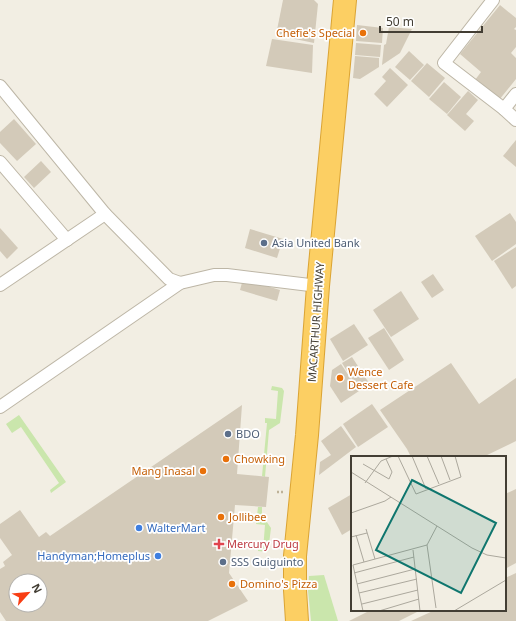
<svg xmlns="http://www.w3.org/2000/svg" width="516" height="621" font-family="'Noto Sans',sans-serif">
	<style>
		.green { fill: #cae6ac }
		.building { fill: #d3cab9; fill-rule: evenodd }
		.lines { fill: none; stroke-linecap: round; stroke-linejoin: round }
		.street-casing { stroke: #bdb6a6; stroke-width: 14 }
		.highway-casing { stroke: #dba434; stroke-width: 24 }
		.path { stroke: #beb298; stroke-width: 2.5; stroke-dasharray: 2 2; stroke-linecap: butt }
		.street { stroke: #fff; stroke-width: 12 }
		.highway { stroke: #fccf63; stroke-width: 22 }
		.food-dot { fill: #e8710a; stroke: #fff; stroke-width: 1.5 }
		.service-dot { fill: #5c6f8a; stroke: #fff; stroke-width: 1.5 }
		.shop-dot { fill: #3f7fe0; stroke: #fff; stroke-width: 1.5 }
		.health-dot { fill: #e0444e; stroke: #fff; stroke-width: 1.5 }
		.labels { text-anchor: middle; stroke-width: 3.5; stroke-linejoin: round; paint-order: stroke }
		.food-label { font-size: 11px; fill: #c56008; stroke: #fff; text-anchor: start }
		.service-label { font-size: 11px; fill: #4e5e75; stroke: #fff; text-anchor: start }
		.street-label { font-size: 11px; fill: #433e34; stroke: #fff }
		.shop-label { font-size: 11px; fill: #366cbe; stroke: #fff; text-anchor: start }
		.health-label { font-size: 11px; fill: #be3a42; stroke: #fff; text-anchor: start }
		.inset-road { fill: none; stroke: #aca89d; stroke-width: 1 }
		.view { fill: #0f766e; fill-opacity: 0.15; stroke: #0f766e; stroke-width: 2 }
		.inset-edge { fill: none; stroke: #433e34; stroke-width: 2 }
	</style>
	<rect width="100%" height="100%" fill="#f2eee3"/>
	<!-- green -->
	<g class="green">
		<path d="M272,386l10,2 2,3 -4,32 -11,7 -4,47 -3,-1 5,-53h-2v-5l11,1 2,-28 -7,-1z"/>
		<path d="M19,415l47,67 -15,11 -1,-3 9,-7 -38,-56 -9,6 -6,-9z"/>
		<path d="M258,507h4v8l9,13 -3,24 -10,-1v-2l5,1 2,-25 -9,-1z"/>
		<path d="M324,575l14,46h-27l-3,-30 1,-15z"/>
	</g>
	<!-- building -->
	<g class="building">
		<path d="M283,0h31l4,4 -4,39 -38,-8z"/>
		<path d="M500,5l16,13v9l-2,2 2,1v17l-5,6 5,5v21l-17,21 -24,-20 6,-8 -21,-18z"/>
		<path d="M357,25l26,3 -1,15 -26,-2z"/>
		<path d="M389,27l23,2 -12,24 -18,12 2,-20 2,-1z"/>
		<path d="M272,39l41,6 -1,28 -46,-7z"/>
		<path d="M356,43l25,2 -1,12 -25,-2z"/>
		<path d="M409,51l15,14 -14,15 -15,-13z"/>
		<path d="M355,56l24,2v9l-19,12 -7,-1z"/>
		<path d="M427,63l18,15 -16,19 -18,-16z"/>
		<path d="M390,68l18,17 -21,22 -13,-13 12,-13 -4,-4z"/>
		<path d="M444,82l17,15 -14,17 -18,-15z"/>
		<path d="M468,91l10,9 -12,14 8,7 -9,10 -18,-16z"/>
		<path d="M14,119l22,25 -19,17 -17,-18v-11z"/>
		<path d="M516,140v27l-13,-11z"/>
		<path d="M41,161l10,11 -17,16 -10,-11z"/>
		<path d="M510,213l6,9v22l-24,17 -17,-25z"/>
		<path d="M0,228l18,20 -11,11 -7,-8z"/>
		<path d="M250,229l33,10 -6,19 -32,-10z"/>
		<path d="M516,247v39l-4,3 -18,-28z"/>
		<path d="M433,274l11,16 -12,8 -11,-16z"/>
		<path d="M243,279l37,11 -3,11 -37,-11z"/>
		<path d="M401,291l18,28 -28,18 -18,-27z"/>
		<path d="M354,324l14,21 -25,16 -13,-22z"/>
		<path d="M384,328l20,32 -15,10 -21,-32z"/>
		<path d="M352,357l17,26 -11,6 -16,-26z"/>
		<path d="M451,363l28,41 37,-26v63l-33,16h-72l-4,-8 -27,-39z"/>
		<path d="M341,364l18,27 -18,12 -11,-17 2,-16z"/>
		<path d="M372,404l16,23 -30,20 -15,-23z"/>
		<path d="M242,405l-5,69 32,3 -3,30 -31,-2 -6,68 19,28 -40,20h-202l-6,-9v-43l5,-3 -2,-4 9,-7 -12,-17v-14l20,-14 19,27 7,-5 4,4zM16,581h24v24h-24z"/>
		<path d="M341,426l15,21 -37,28 1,-13 11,-7 -10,-14z"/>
		<path d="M516,489v74l-11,6v-75z"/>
		<path d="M352,494v35l-10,6 -14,-27z"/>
		<path d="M516,573v48h-105l24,-11h70v-32z"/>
		<path d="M371,610h50l-22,11h-50z"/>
	</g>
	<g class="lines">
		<!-- street casing -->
		<g class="street-casing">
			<g id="street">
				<path d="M493,0l-49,63 60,46 12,11"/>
				<path d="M0,86l105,128 64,65 11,4"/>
				<path d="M504,109l12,-15"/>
				<path d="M0,162l67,78"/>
				<path d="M0,285l105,-71"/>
				<path d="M0,407l180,-124 34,-8h13l91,11"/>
			</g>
		</g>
		<!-- highway casing -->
		<g class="highway-casing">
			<path id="highway" d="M297,621l-2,-31v-34l12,-121 11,-149 27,-286"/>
		</g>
		<!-- path -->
		<path class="path" d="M277,492h7"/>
		<!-- street -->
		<use href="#street" class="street"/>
		<!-- highway -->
		<use href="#highway" class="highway"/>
	</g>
	<!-- markers -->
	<g class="food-dot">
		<circle cx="363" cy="33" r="4"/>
		<circle cx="340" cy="378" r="4"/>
		<circle cx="226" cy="459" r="4"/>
		<circle cx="203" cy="471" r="4"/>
		<circle cx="221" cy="517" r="4"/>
		<circle cx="232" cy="584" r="4"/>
	</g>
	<g class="service-dot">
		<circle cx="264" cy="243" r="4"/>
		<circle cx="228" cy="434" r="4"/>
		<circle cx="223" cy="562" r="4"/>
	</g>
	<g class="shop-dot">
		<circle cx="139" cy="528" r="4"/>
		<circle cx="158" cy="556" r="4"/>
	</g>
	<path class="health-dot" d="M217 538h4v4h4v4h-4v4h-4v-4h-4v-4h4z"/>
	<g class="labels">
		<!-- food labels -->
		<g class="food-label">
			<text x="355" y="37" text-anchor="end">Chefie's Special</text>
			<text x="348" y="376">Wence<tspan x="348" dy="13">Dessert Cafe</tspan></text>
			<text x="234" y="463">Chowking</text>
			<text x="195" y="475" text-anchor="end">Mang Inasal</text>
			<text x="229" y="521">Jollibee</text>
			<text x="240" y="588">Domino's Pizza</text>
		</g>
		<!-- service labels -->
		<g class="service-label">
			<text x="272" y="247">Asia United Bank</text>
			<text x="236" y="438">BDO</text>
			<text x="231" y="566">SSS Guiguinto</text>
		</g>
		<!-- street labels -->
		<g class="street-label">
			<text transform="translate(316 322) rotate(-86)" y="4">MACARTHUR HIGHWAY</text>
		</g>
		<!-- shop labels -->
		<g class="shop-label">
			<text x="147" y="532">WalterMart</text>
			<text x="150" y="560" text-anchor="end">Handyman;Homeplus</text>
		</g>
		<!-- health labels -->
		<g class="health-label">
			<text x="227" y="548">Mercury Drug</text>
		</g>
	</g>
	<!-- overview -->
	<g transform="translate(351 456)">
		<rect width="155" height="155" fill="#f2eee3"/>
		<path class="inset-road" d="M47,0l18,38 45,-17 -6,-21M61,0l14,33M76,0l12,28M90,0l9,24M12,8l26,15 3,-7 -6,-13M0,16l121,76 15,7 19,3M14,27l16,-22 12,-5M0,57l34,-12 6,-4M15,73l9,30M5,79l8,27M0,81l16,-4M62,94l7,61M3,117l60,-16M6,128l58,-15M8,137l58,-14M11,148l56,-14M85,152l-9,-63 10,-19M12,155l-10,-46 74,-20M28,155l40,-12M103,155l52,-31"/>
		<path class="view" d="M61,24l84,43 -35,70 -85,-43z"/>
		<rect width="155" height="155" class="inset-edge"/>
	</g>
	<!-- north arrow -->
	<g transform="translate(28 593) rotate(63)"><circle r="19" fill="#ffffff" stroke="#b4b2ae"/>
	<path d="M0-3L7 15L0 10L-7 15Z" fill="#f83e14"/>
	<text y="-6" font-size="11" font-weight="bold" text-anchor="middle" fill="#433e34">N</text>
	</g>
	<!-- scale -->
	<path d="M380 26v6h102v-6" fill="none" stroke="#433e34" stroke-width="2"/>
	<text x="386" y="26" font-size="12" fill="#433e34" stroke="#ffffff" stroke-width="3" paint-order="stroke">50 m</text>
</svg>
